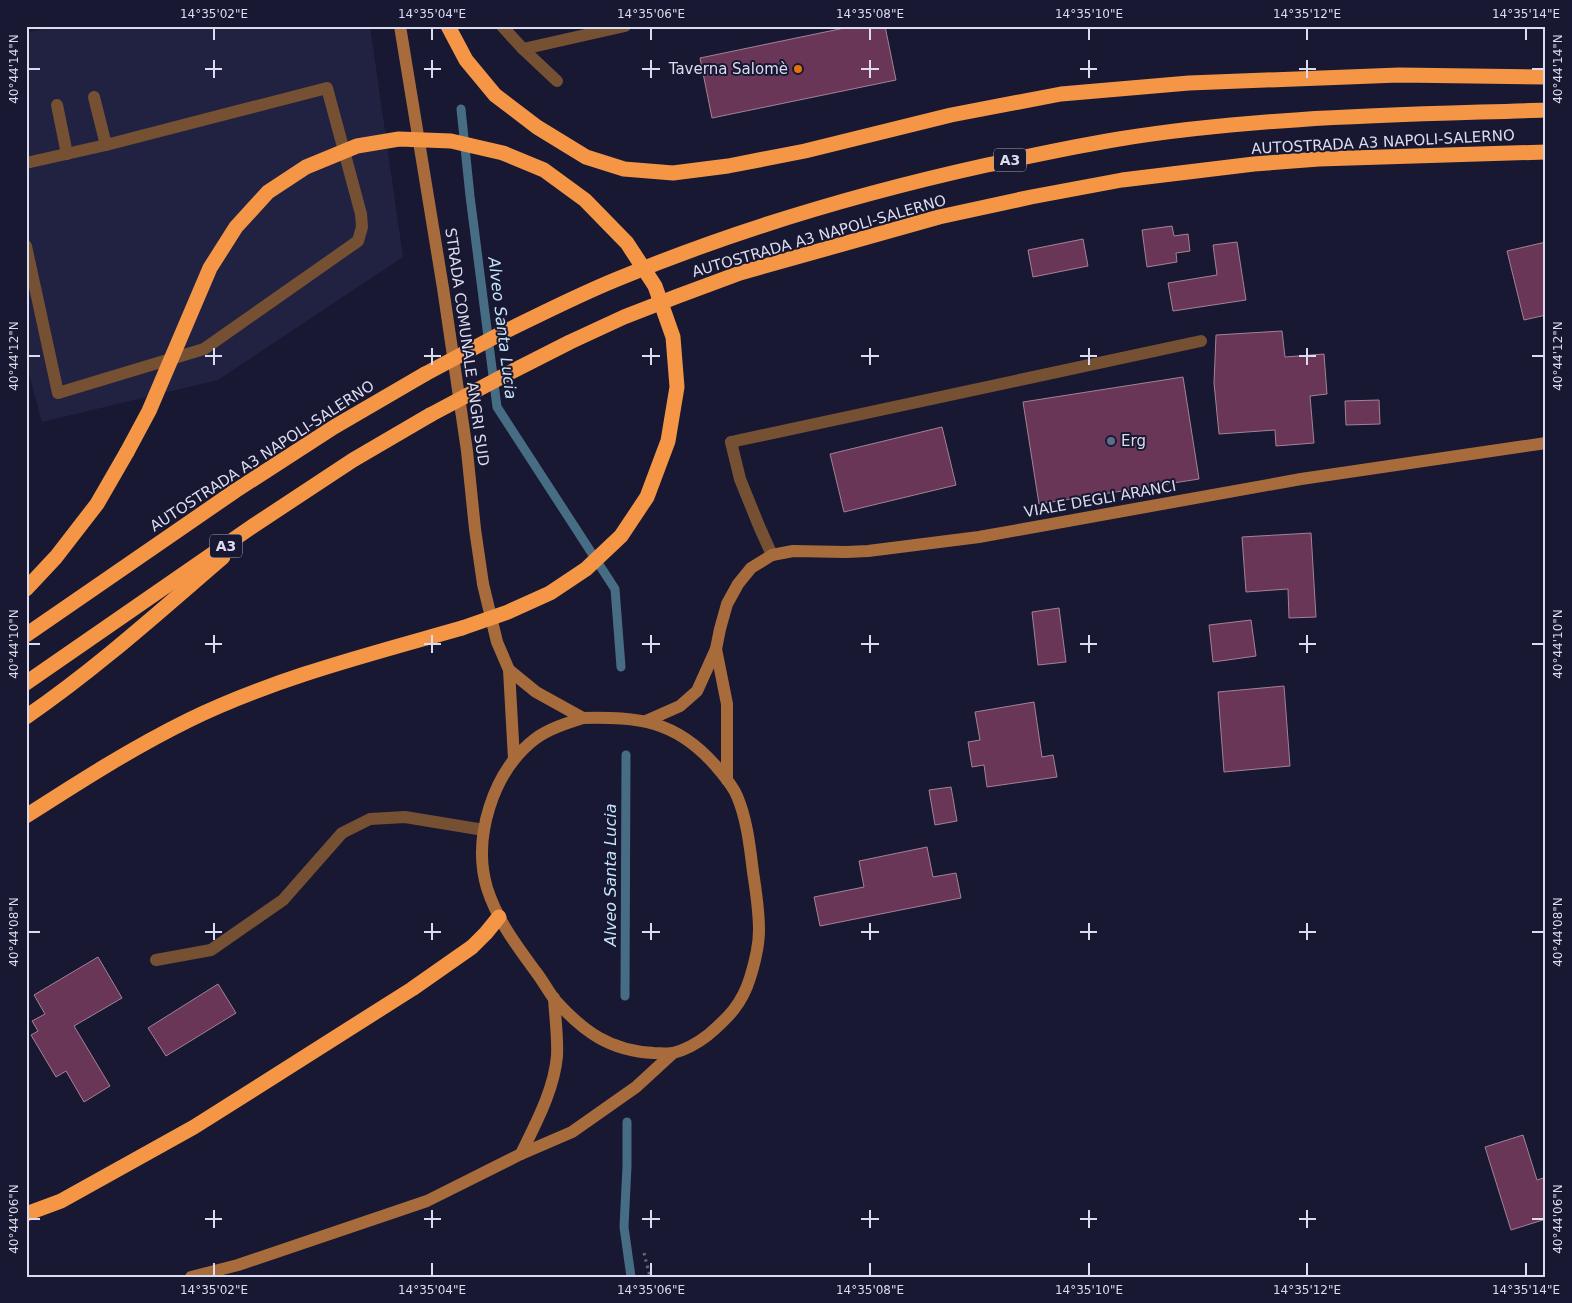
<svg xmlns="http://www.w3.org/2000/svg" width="1572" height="1303" font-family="'DejaVu Sans',sans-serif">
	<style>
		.built { fill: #212241 }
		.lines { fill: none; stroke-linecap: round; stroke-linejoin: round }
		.stream { stroke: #476d85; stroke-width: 9 }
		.building { fill: #693658; stroke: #a38296 }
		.path { stroke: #66677e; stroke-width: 3; stroke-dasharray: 2.5 4; stroke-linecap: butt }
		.lane { stroke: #755033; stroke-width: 12 }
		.street { stroke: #755033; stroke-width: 12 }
		.secondary { stroke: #a86c3c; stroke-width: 12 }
		.highway { stroke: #f49646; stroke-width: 15 }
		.highway-bridge { stroke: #f49646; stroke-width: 15 }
		.ticks { fill: none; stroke: #dbddef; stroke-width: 2 }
		.food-dot { fill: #e8710a; stroke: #181832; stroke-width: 2 }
		.service-dot { fill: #5c6f8a; stroke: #181832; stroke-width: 2 }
		.labels { text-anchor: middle; stroke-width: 4; stroke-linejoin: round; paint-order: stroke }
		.shield { fill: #181832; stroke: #a0a2b6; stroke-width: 1 }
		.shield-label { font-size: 14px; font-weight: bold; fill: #dbddef }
		.poi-label { font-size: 15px; fill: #dbddef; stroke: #181832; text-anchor: end }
		.street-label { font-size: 15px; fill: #dbddef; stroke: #181832 }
		.water-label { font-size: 16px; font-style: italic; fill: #c3e5fb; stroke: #181832 }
		.neatline { fill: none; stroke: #dbddef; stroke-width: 2 }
		.ticks-label { font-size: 12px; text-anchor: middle; fill: #dbddef }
	</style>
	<rect width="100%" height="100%" fill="#181832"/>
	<!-- built -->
	<path class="built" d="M54,26h316l33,231 -185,123 -176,42 -16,-59v-330z"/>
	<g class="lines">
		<!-- stream -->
		<g class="stream">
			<path d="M461,109l9,87 27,211 118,182 6,78"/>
			<path d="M625,996l1,-241"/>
			<path d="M627,1122v44l-3,61 7,50"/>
		</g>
	</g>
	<!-- building -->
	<g class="building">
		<path d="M854,26h31l11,54 -184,38 -12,-60z"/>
		<path d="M1172,226l2,10 14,-2 2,17 -14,2 1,9 -30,5 -5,-37z"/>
		<path d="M1083,239l5,27 -55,11 -5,-27z"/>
		<path d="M1237,242l9,58 -73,11 -5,-28 49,-8 -4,-30z"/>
		<path d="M1546,242v73l-22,5 -17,-69z"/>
		<path d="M1282,331l3,26 39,-3 3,40 -17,2 4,47 -38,3 -1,-16 -56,4 -5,-51 2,-48z"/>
		<path d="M1183,377l16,102 -160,25 -16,-102z"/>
		<path d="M1379,400l1,24 -34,1 -1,-24z"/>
		<path d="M942,427l14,58 -112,27 -14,-58z"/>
		<path d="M1311,533l5,84 -27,1 -1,-29 -42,3 -4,-55z"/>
		<path d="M1059,608l7,54 -28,3 -6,-53z"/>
		<path d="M1251,620l5,36 -43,6 -4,-37z"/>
		<path d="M1284,686l6,80 -66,6 -6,-80z"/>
		<path d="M1034,702l8,55 11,-2 4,22 -70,10 -3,-22 -12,2 -4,-25 12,-2 -5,-28z"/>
		<path d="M951,787l6,34 -22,4 -6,-35z"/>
		<path d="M927,847l6,30 23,-4 5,25 -141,28 -6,-29 50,-10 -5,-26z"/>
		<path d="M98,957l24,41 -48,28 36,60 -26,16 -18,-31 -10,6 -25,-42 7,-4 -6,-10 13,-7 -11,-19z"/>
		<path d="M218,984l18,29 -70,43 -18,-28z"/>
		<path d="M1523,1135l14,45 9,-3v42l-35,11 -26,-83z"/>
	</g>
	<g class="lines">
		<!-- path -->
		<path class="path" d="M644,1253l6,24"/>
		<!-- lane -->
		<g class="lane">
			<path d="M94,97l12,48"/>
			<path d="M57,105l10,49"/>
			<path d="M26,163l80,-18 221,-57 34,126 1,13 -4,14 -154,108 -146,44 -32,-147"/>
			<path d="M731,442l470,-101"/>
			<path d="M156,960l55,-10 72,-50 59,-67 28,-14 35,-2 79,13"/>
		</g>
		<!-- street -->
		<g class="street">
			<path d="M502,26l21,23 34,32"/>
			<path d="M523,49l102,-23"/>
			<path d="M731,442l9,37 19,47 13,29"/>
		</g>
		<!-- secondary -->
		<g class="secondary">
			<path d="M400,26l43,262 24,163 8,78 8,55 14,58 12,28 5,89"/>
			<path d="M716,649l11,55v76"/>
			<path d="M509,670l27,22 47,26"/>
			<path d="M583,718c56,-1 92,2 132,47 8,10 17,19 22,31 10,23 13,52 16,76 3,19 6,39 6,58 0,16 -4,32 -9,48 -8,26 -22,40 -42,57 -9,7 -23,15 -35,18 -5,1 -13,0 -19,0 -44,-2 -70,-21 -99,-53 -7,-9 -12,-19 -19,-28 -19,-26 -39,-52 -49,-84 -15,-50 6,-117 48,-149 13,-10 32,-16 48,-21z"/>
			<path d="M646,721l34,-15 17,-15 19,-42 4,-20 7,-25 11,-20 13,-16 21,-13 21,-4 53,1 22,-1 111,-14 322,-58 245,-36"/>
			<path d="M521,1154c15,-31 33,-64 36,-98 1,-19 -2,-39 -3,-58"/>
			<path d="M191,1277l47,-12 189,-64 94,-47 51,-22 64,-45 37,-34"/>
		</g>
		<!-- highway -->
		<g class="highway">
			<path d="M448,26l18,34 29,35 42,32 49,30 38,12 49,4 55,-7 77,-15 146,-36 110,-21 128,-11 210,-8 147,2"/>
			<path d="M502,333c37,-18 74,-37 113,-53 120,-50 245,-87 372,-115 44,-9 88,-19 132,-26 141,-23 284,-24 427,-29"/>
			<path d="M507,374l63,-32 54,-25 54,-21 62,-23 199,-56 92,-20 91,-17 132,-16 65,-5 227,-7"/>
			<path d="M26,589l30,-32 41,-53 30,-52"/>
			<path d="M26,635l209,-144 99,-64 91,-53"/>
			<path d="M26,683l227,-157 100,-66 77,-45"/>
			<path d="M26,717c70,-48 133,-105 197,-160"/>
			<path d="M26,816c53,-34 106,-68 163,-96 86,-42 182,-66 273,-92"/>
			<path d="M26,1214l35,-13 133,-74 218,-138 60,-42 14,-14 13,-16"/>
		</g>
		<!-- highway-bridge -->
		<g class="highway-bridge">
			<path d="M425,374l77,-41"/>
			<path d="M430,415l77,-41"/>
			<path d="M127,452l22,-41 61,-143 26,-41 32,-35 38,-25 51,-21 42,-7 52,2 52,12 41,17 41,30 42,43 28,43 18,51 4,50 -9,54 -21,56 -26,39 -35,33 -36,24 -42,19 -46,16"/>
		</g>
	</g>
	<!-- ticks -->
	<path class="ticks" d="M214,28v12M432,28v12M651,28v12M870,28v12M1089,28v12M1307,28v12M1526,28v12M214,60v18M432,60v18M651,60v18M870,60v18M1089,60v18M1307,60v18M28,69h12M205,69h17M424,69h17M642,69h18M861,69h18M1080,69h17M1299,69h17M1532,69h12M214,348v17M432,348v17M651,348v17M870,348v17M1089,348v17M1307,348v17M28,356h12M205,356h17M424,356h17M642,356h18M861,356h18M1080,356h17M1299,356h17M1532,356h12M214,635v18M432,635v18M651,635v18M870,635v18M1089,635v18M1307,635v18M28,644h12M205,644h17M424,644h17M642,644h18M861,644h18M1080,644h17M1299,644h17M1532,644h12M214,923v17M432,923v17M651,923v17M870,923v17M1089,923v17M1307,923v17M28,932h12M205,932h17M424,932h17M642,932h18M861,932h18M1080,932h17M1299,932h17M1532,932h12M214,1210v18M432,1210v18M651,1210v18M870,1210v18M1089,1210v18M1307,1210v18M28,1219h12M205,1219h17M424,1219h17M642,1219h18M861,1219h18M1080,1219h17M1299,1219h17M1532,1219h12M214,1263v13M432,1263v13M651,1263v13M870,1263v13M1089,1263v13M1307,1263v13M1526,1263v13"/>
	<!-- markers -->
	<circle class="food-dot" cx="798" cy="69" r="5"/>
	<circle class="service-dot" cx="1111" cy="441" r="5"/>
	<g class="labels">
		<!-- shield labels -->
		<g class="shield">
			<rect x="994" y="148.5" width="32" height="23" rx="4"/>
			<rect x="210" y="534.5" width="32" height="23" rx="4"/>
		</g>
		<g class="shield-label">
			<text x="1010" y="165">A3</text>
			<text x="226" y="551">A3</text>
		</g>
		<!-- poi labels -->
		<g class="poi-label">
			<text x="788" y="74">Taverna Salomè</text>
			<text x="1121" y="446" text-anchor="start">Erg</text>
		</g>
		<!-- street labels -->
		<g class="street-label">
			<text transform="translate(1383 142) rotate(-3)" y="5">AUTOSTRADA A3 NAPOLI-SALERNO</text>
			<text transform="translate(819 236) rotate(-16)" y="5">AUTOSTRADA A3 NAPOLI-SALERNO</text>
			<text transform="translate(467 347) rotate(82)" y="5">STRADA COMUNALE ANGRI SUD</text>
			<text transform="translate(262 456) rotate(-33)" y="5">AUTOSTRADA A3 NAPOLI-SALERNO</text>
			<text transform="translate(1100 499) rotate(-10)" y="5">VIALE DEGLI ARANCI</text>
		</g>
		<!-- water labels -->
		<g class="water-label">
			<text transform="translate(503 328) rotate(83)" y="6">Alveo Santa Lucia</text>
			<text transform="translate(610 875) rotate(-90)" y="6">Alveo Santa Lucia</text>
		</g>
	</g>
	<!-- border -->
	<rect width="1572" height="1303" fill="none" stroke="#181832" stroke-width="55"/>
	<rect x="28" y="28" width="1516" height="1248" class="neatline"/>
	<g class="ticks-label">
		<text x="214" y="18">14°35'02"E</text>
		<text x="432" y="18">14°35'04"E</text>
		<text x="651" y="18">14°35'06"E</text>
		<text x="870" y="18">14°35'08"E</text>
		<text x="1089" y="18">14°35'10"E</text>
		<text x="1307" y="18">14°35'12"E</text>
		<text x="1526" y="18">14°35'14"E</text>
		<text transform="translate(14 69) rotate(-90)" y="4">40°44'14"N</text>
		<text transform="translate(1558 69) rotate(-90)" y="4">40°44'14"N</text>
		<text transform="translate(14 356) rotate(-90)" y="4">40°44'12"N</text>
		<text transform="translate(1558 356) rotate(-90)" y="4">40°44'12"N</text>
		<text transform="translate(14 644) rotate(-90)" y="4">40°44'10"N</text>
		<text transform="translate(1558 644) rotate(-90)" y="4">40°44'10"N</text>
		<text transform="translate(14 932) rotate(-90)" y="4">40°44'08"N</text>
		<text transform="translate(1558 932) rotate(-90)" y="4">40°44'08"N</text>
		<text transform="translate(14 1219) rotate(-90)" y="4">40°44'06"N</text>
		<text transform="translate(1558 1219) rotate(-90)" y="4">40°44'06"N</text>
		<text x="214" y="1294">14°35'02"E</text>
		<text x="432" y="1294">14°35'04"E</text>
		<text x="651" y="1294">14°35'06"E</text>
		<text x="870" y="1294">14°35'08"E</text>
		<text x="1089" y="1294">14°35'10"E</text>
		<text x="1307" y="1294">14°35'12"E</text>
		<text x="1526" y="1294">14°35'14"E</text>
	</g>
</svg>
